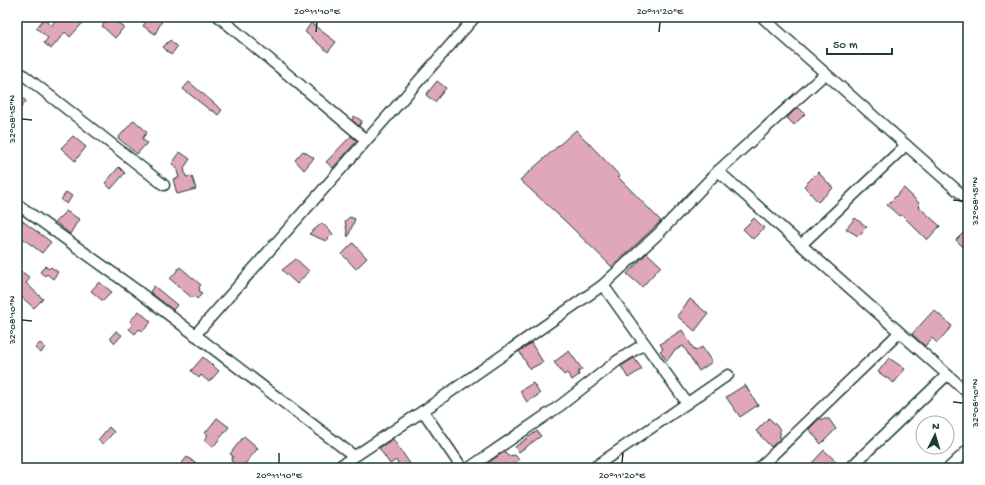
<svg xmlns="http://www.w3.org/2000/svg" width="985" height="485" font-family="'Gochi Hand',sans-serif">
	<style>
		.building { fill: #e0a7b8; stroke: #1f3d34 }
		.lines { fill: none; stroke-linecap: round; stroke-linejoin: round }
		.minor-casing { stroke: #1f3d34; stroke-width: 13 }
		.minor { stroke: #fff; stroke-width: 10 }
		.ticks { fill: none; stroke: #1f3d34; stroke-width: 1.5 }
		.neatline { fill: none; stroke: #1f3d34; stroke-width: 1.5 }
		.ticks-label { font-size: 10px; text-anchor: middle; fill: #1f3d34 }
	</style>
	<rect width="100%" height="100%" fill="#fff"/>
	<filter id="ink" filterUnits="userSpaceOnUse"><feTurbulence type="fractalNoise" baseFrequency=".025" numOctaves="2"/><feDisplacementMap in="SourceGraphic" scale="8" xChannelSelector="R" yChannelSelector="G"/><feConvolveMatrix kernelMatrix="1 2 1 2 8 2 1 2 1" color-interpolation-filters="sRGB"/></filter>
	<g filter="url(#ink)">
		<!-- building -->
		<g class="building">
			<path d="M58,17h30l-18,20 -5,-5 -14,17 -7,-6 4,-5 -12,-10 8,-9 7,7z"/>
			<path d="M109,17l15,10 -9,11 -13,-12z"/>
			<path d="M149,17h8l5,4 -7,13 -12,-8z"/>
			<path d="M311,23l25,19 -8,10 -23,-20z"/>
			<path d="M170,40l7,7 -6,8 -8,-8z"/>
			<path d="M437,81l9,7 -11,14 -9,-7z"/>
			<path d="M189,82l33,28 -4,5 -6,-5 -1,1 -28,-22z"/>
			<path d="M17,94l9,7 -9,12z"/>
			<path d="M798,107l7,7 -11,11 -7,-7z"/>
			<path d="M354,116l8,5 -3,5 -7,-6z"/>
			<path d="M134,120l13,12 -5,7 5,4 -10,11 -19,-16z"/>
			<path d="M576,130l44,46 -2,1 43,44 -49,46 -46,-45 -46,-42z"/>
			<path d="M73,136l13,11 -11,14 -14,-13z"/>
			<path d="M351,136l6,5 -24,27 -7,-6z"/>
			<path d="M303,151l11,7 -10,12 -9,-10z"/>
			<path d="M180,152l10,7 -6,9 2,9 6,-1 4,13 -19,5 -4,-15 6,-1 -3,-11 -4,-3z"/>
			<path d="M119,167l6,6 -14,16 -6,-6z"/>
			<path d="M818,172l15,16 -15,14 -14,-16z"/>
			<path d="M904,188l16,16 -2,2 22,20 -13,14 -25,-25 -3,1 -12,-11z"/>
			<path d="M66,192l6,4 -5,8 -6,-4z"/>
			<path d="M66,211l13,8 -9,15 -15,-12z"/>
			<path d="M17,217l34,25 -9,11 -25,-19z"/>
			<path d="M350,217l5,2 -7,18 -3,-16z"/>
			<path d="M754,218l10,10 -11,11 -10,-10z"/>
			<path d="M855,218l12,9 -9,9 -12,-7z"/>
			<path d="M322,223l11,11 -7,7 -17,-7z"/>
			<path d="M968,228v24l-12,-12z"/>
			<path d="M353,243l14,15 -11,11 -14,-15z"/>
			<path d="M647,253l14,13 -19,21 -15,-13z"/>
			<path d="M296,259l13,12 -12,13 -15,-14z"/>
			<path d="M45,266l4,3 2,-2 7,5 -5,7 -6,-5 -2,2 -5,-4z"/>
			<path d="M180,267l21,18 -2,2 1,2 -1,1 3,4 -5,5 -3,-3 -2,2 -22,-19z"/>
			<path d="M21,271l9,7 -4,5 17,16 -9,9 -17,-15v-17z"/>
			<path d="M99,282l13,10 -9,9 -12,-10z"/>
			<path d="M154,286l23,19 -4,5 -23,-18z"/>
			<path d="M690,299l18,15 -13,17 -18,-15z"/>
			<path d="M934,310l18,16 -15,17 -5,-5 -7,8 -13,-12z"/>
			<path d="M139,311l12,11 -8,9 -4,-2 -4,5 -6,-5 4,-5 -3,-3z"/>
			<path d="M682,330l13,21 7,-4 10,15 -13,9 -16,-25 -9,5 -7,10 -7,-10 3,-2 -3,-5z"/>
			<path d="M116,331l6,4 -7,8 -5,-5z"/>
			<path d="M40,343l5,4 -4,6 -6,-5z"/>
			<path d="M531,343l12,19 -13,7 -11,-18z"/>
			<path d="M569,351l13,18 -4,3 1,3 -7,5 -5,-7 -3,2 -10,-13z"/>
			<path d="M203,357l16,14 -10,11 -8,-7 -2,3 -8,-7z"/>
			<path d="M634,358l8,11 -14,9 -7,-12z"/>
			<path d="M889,358l16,11 -11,14 -16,-11z"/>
			<path d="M533,383l7,11 -13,8 -7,-11z"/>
			<path d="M745,385l13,20 -18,12 -14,-20z"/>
			<path d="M217,418l12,9 -16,20 -9,-7 4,-5 -3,-2z"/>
			<path d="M769,418l11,11v10l-9,8 -15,-16z"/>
			<path d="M819,419h10l7,10 -15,15 -12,-15z"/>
			<path d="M109,427l5,5 -11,12 -5,-4z"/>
			<path d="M537,431l4,5 -22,16 -4,-5z"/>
			<path d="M244,436l14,12 -13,16 6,4h-11l-9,-7 2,-5 -3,-2z"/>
			<path d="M393,439l20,29h-12l-5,-8 -6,4 -11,-16z"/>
			<path d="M824,450l19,18h-26l-5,-5z"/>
			<path d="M504,452l4,4 7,-1 4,5 -11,8h-28z"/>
			<path d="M187,457l15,11h-24z"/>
		</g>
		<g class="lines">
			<!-- minor casing -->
			<g class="minor-casing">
				<g id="minor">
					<path d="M219,17l147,123"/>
					<path d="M762,17l206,183"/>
					<path d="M17,70l147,115"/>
					<path d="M718,171l250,222"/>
					<path d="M17,204l118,85 219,167"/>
					<path d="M801,245l105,-100"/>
					<path d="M603,285l84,118"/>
					<path d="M195,335l280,-318"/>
					<path d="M423,411l39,57"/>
					<path d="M337,468l86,-57 180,-126 57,-53 58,-61 107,-97"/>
					<path d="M469,468l92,-63 56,-44 27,-17"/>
					<path d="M593,468l135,-93"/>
					<path d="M759,468l140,-135"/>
					<path d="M850,468l97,-93"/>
					<path d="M949,468l19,-18"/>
				</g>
			</g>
			<!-- minor -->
			<use href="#minor" class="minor"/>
		</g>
	</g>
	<!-- ticks -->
	<path class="ticks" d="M316,32l1,-10M659,32l1,-10M22,119l10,1M953,200l10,1M22,320l10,1M953,402l10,1M279,463v-10M622,463l1,-10"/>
	<!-- margin -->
	<rect width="985" height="485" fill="none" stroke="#fff" stroke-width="44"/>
	<!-- north arrow -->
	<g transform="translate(935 435) rotate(5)"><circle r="19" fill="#ffffff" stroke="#a5b1ae"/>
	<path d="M0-3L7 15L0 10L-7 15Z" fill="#1f3d34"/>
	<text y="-6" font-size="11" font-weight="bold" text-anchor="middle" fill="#1f3d34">N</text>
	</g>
	<!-- scale -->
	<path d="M827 48v6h65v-6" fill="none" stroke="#1f3d34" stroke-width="2"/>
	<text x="833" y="48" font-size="12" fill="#1f3d34" stroke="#ffffff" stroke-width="3" paint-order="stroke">50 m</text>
	<rect x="22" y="22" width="941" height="441" class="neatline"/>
	<g class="ticks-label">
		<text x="317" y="14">20°11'10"E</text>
		<text x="660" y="14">20°11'20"E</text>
		<text transform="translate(11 119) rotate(-90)" y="4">32°08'15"N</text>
		<text transform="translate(974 201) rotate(-90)" y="4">32°08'15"N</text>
		<text transform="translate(11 320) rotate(-90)" y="4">32°08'10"N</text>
		<text transform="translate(974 403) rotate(-90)" y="4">32°08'10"N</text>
		<text x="279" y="478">20°11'10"E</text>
		<text x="622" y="478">20°11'20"E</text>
	</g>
</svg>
